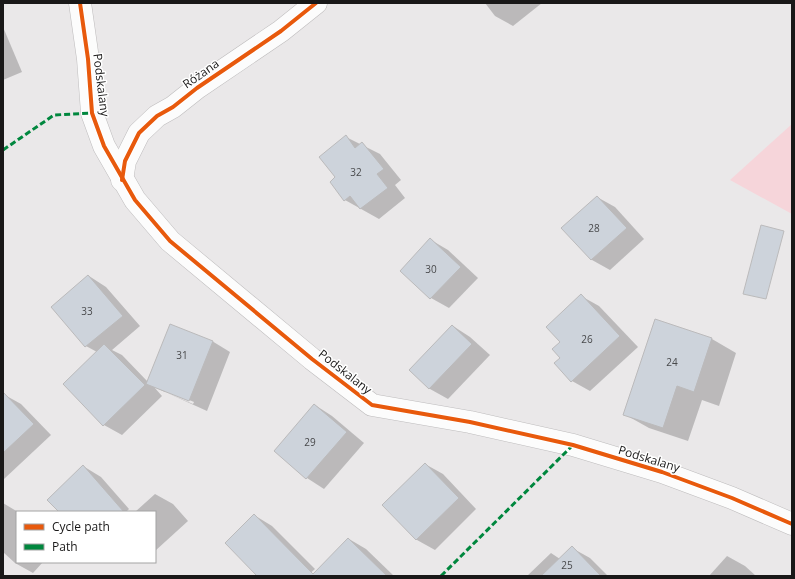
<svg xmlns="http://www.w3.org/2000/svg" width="795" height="579" font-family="'Open Sans',sans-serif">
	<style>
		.green { fill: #f6d5da }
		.shadow { fill: #0003; fill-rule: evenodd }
		.building { fill: #cdd3db; stroke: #bbbabb }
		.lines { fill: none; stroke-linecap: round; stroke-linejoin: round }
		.minor-casing { stroke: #bebcbd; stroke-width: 23 }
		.minor { stroke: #fcfcfc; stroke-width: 22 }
		.quiet { stroke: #00873e; stroke-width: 3; stroke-dasharray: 6 3; stroke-linecap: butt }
		.cycleway-casing { stroke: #fff; stroke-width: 6 }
		.cycleway { stroke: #e8590c; stroke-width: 4 }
		.labels { text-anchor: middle; stroke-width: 3; stroke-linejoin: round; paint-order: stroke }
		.number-label { font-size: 10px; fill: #48494b }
		.street-label { font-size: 12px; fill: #191818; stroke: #fff }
	</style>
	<rect width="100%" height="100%" fill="#eae8e9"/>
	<!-- green -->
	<path class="green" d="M792,124v90l-62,-34z"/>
	<!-- shadow -->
	<g class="shadow">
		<path d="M485,3h57l-29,23 -18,-10z"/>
		<path d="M3,27l19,45 -19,8z"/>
		<path d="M346,137l34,17 21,26 -6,5 10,13 -26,21 -34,-19 -8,-23z"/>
		<path d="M597,197l18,10 29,32 -34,31 -18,-10 -29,-32z"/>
		<path d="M431,240l17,10 30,28 -29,30 -18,-10 -29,-27z"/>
		<path d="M89,276l17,11 34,39 -28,24 10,5 26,27 64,-41 18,11 -23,59 -53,-24 8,9 -40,39 -18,-10 -7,-73 -11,-6 -34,-39zM165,390l29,12 -1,2 -28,-12z"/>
		<path d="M581,296l18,10 39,41 -48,44 -18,-10 -11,-23v-16z"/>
		<path d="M453,326l17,11 20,18 -42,44 -18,-10 -20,-19z"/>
		<path d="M712,339l24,14 -17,53 -17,-6 -14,41 -39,-13 -25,-14z"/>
		<path d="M3,394l18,10 30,31 -47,44z"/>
		<path d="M315,405l17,11 32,27 -40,46 -17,-11z"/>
		<path d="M425,464l18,10 33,35 -41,41 -18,-10 -34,-35z"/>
		<path d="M83,466l18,11 28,32 -3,3h-38z"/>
		<path d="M155,494l18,10 15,17 -33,30v-39h-20z"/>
		<path d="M3,503l15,9 -1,50h26l-10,11 -18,-10 -12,-11z"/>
		<path d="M254,515l18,11 43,43 -8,7h-48z"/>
		<path d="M349,539l17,10 28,27h-82z"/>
		<path d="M572,548l18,10 18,18h-81l24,-23 9,6z"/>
		<path d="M727,556l18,10 11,10h-47z"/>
	</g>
	<!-- building -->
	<g class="building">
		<path d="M346,135l9,13 7,-6 22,27 -7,5 11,14 -28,21 -10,-13 -6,5 -14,-19 5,-5 -16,-20z"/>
		<path d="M597,196l30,32 -36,32 -30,-32z"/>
		<path d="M761,225l23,6 -18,68 -23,-5z"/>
		<path d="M430,238l31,29 -31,32 -30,-28z"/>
		<path d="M88,275l35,41 -38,31 -34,-40z"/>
		<path d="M581,294l39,42 -49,46 -17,-19 6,-5 -8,-9 8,-7 -14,-15z"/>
		<path d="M655,319l57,19 -18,54 -17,-6 -14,42 -40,-13z"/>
		<path d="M170,324l43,17 -24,60 -43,-17z"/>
		<path d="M452,325l20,19 -43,45 -20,-19z"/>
		<path d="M104,344l41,41 -42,41 -40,-42z"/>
		<path d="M3,392l31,32 -31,29z"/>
		<path d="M314,404l33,28 -41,47 -32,-28z"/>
		<path d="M425,463l34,35 -43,42 -34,-35z"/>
		<path d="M83,465l41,47h-65l-12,-12z"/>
		<path d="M254,514l59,60 35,-36 39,38h-130l-32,-33z"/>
		<path d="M572,546l29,30h-60z"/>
	</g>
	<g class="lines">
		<!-- minor casing -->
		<g class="minor-casing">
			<g id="minor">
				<path d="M80,3l8,56 4,54 12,33 31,54 35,41 142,118 60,46 98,17 103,23 89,27 70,26 60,26"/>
				<path d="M122,180l3,-19 14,-28 18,-17 16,-9 24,-19 84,-57 35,-28"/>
			</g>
		</g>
		<!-- minor -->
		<use href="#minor" class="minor"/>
		<!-- quiet -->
		<g class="quiet">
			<path d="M3,150l51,-35 38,-2"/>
			<path d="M441,576l132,-131"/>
		</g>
		<!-- cycleway casing -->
		<g class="cycleway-casing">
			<g id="cycleway">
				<path d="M80,3l8,56 4,54 12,33 31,54 35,41 142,118 60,46 98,17 103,23 89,27 70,26 60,26"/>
				<path d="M122,180l3,-19 14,-28 18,-17 16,-9 24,-19 84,-57 35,-28"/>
			</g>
		</g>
		<!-- cycleway -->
		<use href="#cycleway" class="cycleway"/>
	</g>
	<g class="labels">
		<!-- number labels -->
		<g class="number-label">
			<text x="356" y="176">32</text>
			<text x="594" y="232">28</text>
			<text x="431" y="273">30</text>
			<text x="87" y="315">33</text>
			<text x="587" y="343">26</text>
			<text x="182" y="359">31</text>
			<text x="672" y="366">24</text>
			<text x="310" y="446">29</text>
			<text x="567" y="569">25</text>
		</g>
		<!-- street labels -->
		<g class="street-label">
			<text transform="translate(201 74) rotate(-35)" y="4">Różana</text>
			<text transform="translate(101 85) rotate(83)" y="4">Podskalany</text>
			<text transform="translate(345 372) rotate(38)" y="4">Podskalany</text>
			<text transform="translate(649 459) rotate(17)" y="4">Podskalany</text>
		</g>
	</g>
	<!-- border -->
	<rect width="795" height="579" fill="none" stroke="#191818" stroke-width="8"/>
	<!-- legend -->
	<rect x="16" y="511" width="140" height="52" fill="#ffffff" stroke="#a3a3a3"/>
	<rect x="24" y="524" width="20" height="6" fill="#e8590c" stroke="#a3a3a3"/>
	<text x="52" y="531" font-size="12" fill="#191818">Cycle path</text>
	<rect x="24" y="544" width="20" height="6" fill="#00873e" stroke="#a3a3a3"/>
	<text x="52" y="551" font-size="12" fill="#191818">Path</text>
</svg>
